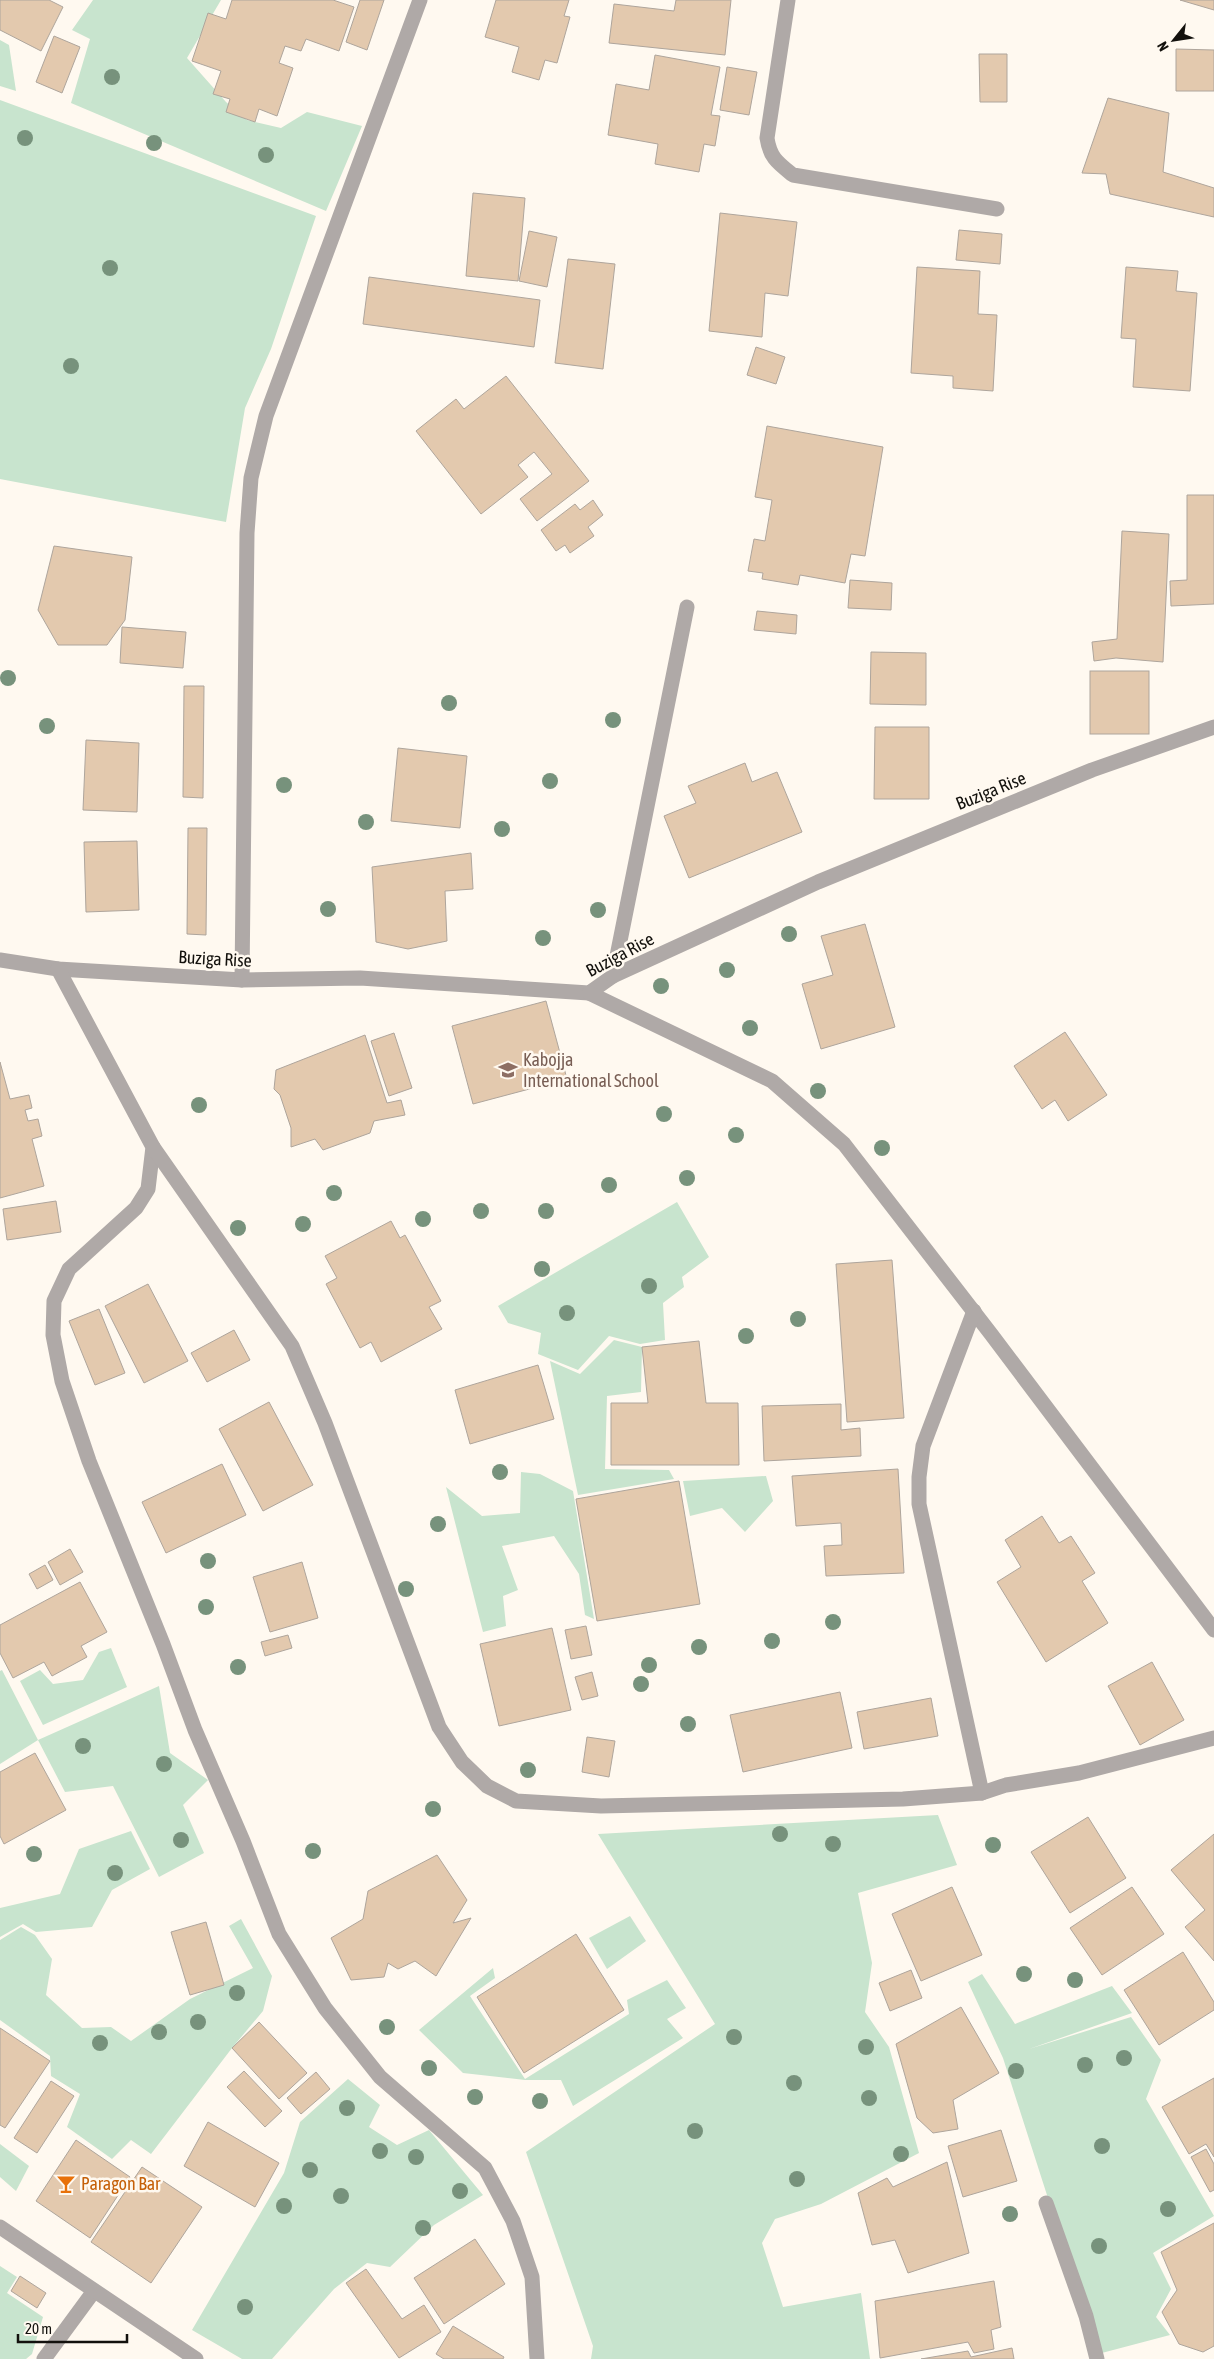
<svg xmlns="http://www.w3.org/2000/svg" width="1214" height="2359" font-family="'Asap Condensed',sans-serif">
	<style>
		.green { fill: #c8e4ce }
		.building { fill: #e3c9ae; stroke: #aea59c }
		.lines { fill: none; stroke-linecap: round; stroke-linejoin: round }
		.minor { stroke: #afa9a7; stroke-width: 15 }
		.tertiary { stroke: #afa9a7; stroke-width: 15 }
		.tree { fill: #77927c }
		.labels { text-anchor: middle; stroke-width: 5; stroke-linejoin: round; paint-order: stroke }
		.street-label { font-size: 18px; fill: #13110d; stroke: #fff9f0 }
		.education-label { font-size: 18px; fill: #785e54; stroke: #fff9f0; text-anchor: start }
		.food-label { font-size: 18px; fill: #c56008; stroke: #fff9f0; text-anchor: start }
	</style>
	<rect width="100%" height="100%" fill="#fff9f0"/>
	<!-- green -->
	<g class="green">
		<path d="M93,0h128l-34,58 39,44 21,18 34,8 26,-16 55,14 -36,85 -255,-108 19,-64 -18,-9z"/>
		<path d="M0,40l9,5 7,46 -16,-5z"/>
		<path d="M0,100l316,116 -45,133 -26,59 -19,114 -226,-43z"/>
		<path d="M677,1202l32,55 -27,20 2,10 -21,16 2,37 -25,4 -31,-8 -31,34 -40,-16 3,-21 -33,-10 -10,-17z"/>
		<path d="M614,1340l28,7 -1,45 -34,4 -2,73 64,1 5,9 -96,16 -28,-134 30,13z"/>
		<path d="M521,1472l19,2 33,17 21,128 -9,-4 -6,-41 -25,-38 -52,10 16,44 -15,6 3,30 -23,6 -37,-145 36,29 38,-3z"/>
		<path d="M766,1476l7,25 -28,31 -23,-24 -32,8 -7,-35z"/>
		<path d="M111,1648l16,39 -84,38 -23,-44 20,-11 13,14 30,-4 16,-28z"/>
		<path d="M2,1670l36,70 121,-54 11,67 38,27 -25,25 21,48 -45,24 -46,-91 -48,6 -27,-52 -38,24v-93z"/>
		<path d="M938,1815l19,50 -99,28 14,70 -7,49 24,35 30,106 -98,51 -46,15 -13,24 21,64 78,-14 9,66h-279l2,-13 -67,-194 189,-128 -117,-190z"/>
		<path d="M131,1831l19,38 -38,21 -20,37 -56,5 -13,-8 -23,13v-29l60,-14 19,-45z"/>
		<path d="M630,1916l16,25 -39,28 -18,-31z"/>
		<path d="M241,1919l31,57 -9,35 -31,37 -81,106 -20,-14 -19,19 -45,-32 13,-33 -29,-18 -1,-20 -50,-36v-80l21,-13 14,8 17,24 -6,36 36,33 29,-1 20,14 59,-42 63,-31 -24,-42z"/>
		<path d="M493,1968l2,10 -25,18 55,83 104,-65 -2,-14 40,-20 19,28 -19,11 16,19 -110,68 -12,-26h-36l-62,-7 -44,-43z"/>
		<path d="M982,1974l33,50 97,-38 20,27 -103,36 102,-32 30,43 -15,39 68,117 -61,37 18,36 -15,28 14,18 -72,19 -95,-296 -35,-76z"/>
		<path d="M348,2079l32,26 -11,22 28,18 32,-15 54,65 -49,30 -44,42 -23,-4 -33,26 -62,70h-30l-50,-29 92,-157 16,-51z"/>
		<path d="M0,2144l29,22 -13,25 -16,-14z"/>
		<path d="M0,2266l17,11 -10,16 36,24 -11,37 -6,5h-26z"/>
	</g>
	<!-- building -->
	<g class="building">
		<path d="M0,0h49l14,7 -22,44 -41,-21z"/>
		<path d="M232,0h101l21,7 -15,44 -33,-12 -5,12 -16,-5 -6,17 14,5 -16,48 -18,-7 -4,13 -29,-10 4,-13 -17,-5 8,-23 -29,-10 16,-48 18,6z"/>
		<path d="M360,0h24l-17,50 -21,-8z"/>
		<path d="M496,0h73l-5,16 6,1 -13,46 -12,-3 -6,20 -27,-8 7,-25 -34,-10z"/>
		<path d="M676,0h55l-6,55 -116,-12 5,-39 60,7z"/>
		<path d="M1180,0h34v10z"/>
		<path d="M54,36l26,11 -18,46 -26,-11z"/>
		<path d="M1176,49l38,1v41h-38z"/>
		<path d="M979,54h28v48h-27z"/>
		<path d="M655,55l65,12 -9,48 9,1 -5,30 -11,-2 -5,28 -44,-8 3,-20 -50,-9 8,-51 33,6z"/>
		<path d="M727,67l30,5 -8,43 -29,-5z"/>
		<path d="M1108,98l61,15 -6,59 51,16v29l-104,-23 -4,-20 -24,-1z"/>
		<path d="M473,193l52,5 -7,83 -52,-5z"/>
		<path d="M720,213l77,9 -9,74 -23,-3 -3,44 -53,-6z"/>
		<path d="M959,230l43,4 -2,30 -44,-4z"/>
		<path d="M529,231l28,6 -10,50 -28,-6z"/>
		<path d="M568,259l47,5 -12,105 -48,-6z"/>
		<path d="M917,267l63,4 -2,43 19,1 -4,76 -40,-3v-12l-42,-3z"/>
		<path d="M1126,267l52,4 -2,20 21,2 -7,98 -57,-4 3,-48 -15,-1z"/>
		<path d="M369,277l171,23 -6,47 -171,-23z"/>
		<path d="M756,347l29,10 -9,27 -29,-9z"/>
		<path d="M506,376l83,105 -52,40 -17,-22 32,-25 -18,-22 -16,13 10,12 -47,37 -65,-83 40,-32 8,10z"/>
		<path d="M767,426l116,21 -18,109 -14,-2 -6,29 -45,-8 -2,10 -36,-6 1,-6 -15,-2 6,-32 11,2 7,-41 -17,-3z"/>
		<path d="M1187,495h27v109l-43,2 -1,-25 17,-1z"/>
		<path d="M593,500l10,15 -15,12 6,9 -24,17 -5,-8 -9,6 -15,-21 34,-26 5,6z"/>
		<path d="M1122,531l47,3 -6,128 -47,-4 -22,3 -2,-19 25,-3z"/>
		<path d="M54,546l78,11 -7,63 -18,25h-49l-20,-35z"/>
		<path d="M850,580l42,3 -1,27 -43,-2z"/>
		<path d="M757,611l40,4 -1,19 -42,-4z"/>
		<path d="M122,627l64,5 -3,36 -63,-5z"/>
		<path d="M871,652l55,1v52l-56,-1z"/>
		<rect x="1090" y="671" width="59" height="63"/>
		<path d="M184,686h20l-1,112 -20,-1z"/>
		<path d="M875,727h54v72h-55z"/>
		<path d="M86,740l53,3 -2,69 -54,-2z"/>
		<path d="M398,748l69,8 -7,72 -69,-7z"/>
		<path d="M745,763l7,19 25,-10 25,60 -113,46 -25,-62 32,-13 -8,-17z"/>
		<path d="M188,828h19l-1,107 -19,-1z"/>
		<path d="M137,841l2,69 -53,2 -2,-70z"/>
		<path d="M471,853l2,36 -28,2 2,50 -39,8 -32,-7 -4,-75z"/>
		<path d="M865,924l30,103 -74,22 -19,-65 31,-9 -12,-39z"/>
		<path d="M546,1001l21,78 -94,25 -21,-78z"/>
		<path d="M1065,1032l42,63 -39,26 -13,-21 -13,9 -28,-43z"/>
		<path d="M394,1033l18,55 -23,8 -18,-55z"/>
		<path d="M365,1035l22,68 14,-3 4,15 -31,6 -4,12 -47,17 -8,-11 -24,8v-19l-11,-33 -6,-6 2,-19z"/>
		<path d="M0,1062l10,37 19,-4 3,13 -7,2 3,11 10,-2 4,17 -10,3 12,47 -44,12z"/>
		<path d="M56,1201l5,31 -54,8 -4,-31z"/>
		<path d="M391,1221l9,17 5,-3 36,66 -12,6 13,22 -61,33 -10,-20 -11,6 -34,-64 11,-6 -12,-22z"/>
		<path d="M892,1260l12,158 -57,4 -11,-158z"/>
		<path d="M148,1284l40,77 -44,22 -39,-77z"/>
		<path d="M99,1309l26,64 -30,12 -26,-64z"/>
		<path d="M234,1330l16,30 -43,22 -16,-29z"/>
		<path d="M699,1341l7,62h32l1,62h-128v-62h37l-6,-56z"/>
		<path d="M538,1365l16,54 -84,25 -15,-54z"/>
		<path d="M269,1402l44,83 -50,26 -44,-82z"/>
		<path d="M841,1404v26l19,-2 1,28 -97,5 -2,-55z"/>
		<path d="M222,1464l24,51 -80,38 -24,-51z"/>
		<path d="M898,1469l6,104 -78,3 -2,-30 18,-1 -1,-22 -45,3 -4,-50z"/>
		<path d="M679,1481l21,123 -103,17 -21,-122z"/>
		<path d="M1042,1516l17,27 12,-7 24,37 -13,8 26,42 -62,39 -49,-80 24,-15 -16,-27z"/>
		<path d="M70,1549l13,23 -23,13 -12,-23z"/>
		<path d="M302,1562l16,56 -48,14 -17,-55z"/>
		<path d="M45,1565l8,15 -16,9 -8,-15z"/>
		<path d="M80,1582l27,50 -26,14 6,11 -35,19 -8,-14 -31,16 -13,-25v-28z"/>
		<path d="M586,1626l6,29 -21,4 -6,-29z"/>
		<path d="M552,1628l19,82 -72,16 -19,-82z"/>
		<path d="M288,1635l4,13 -27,8 -4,-14z"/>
		<path d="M1152,1662l32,58 -44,25 -32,-59z"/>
		<path d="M592,1672l6,24 -16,4 -7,-23z"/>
		<path d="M840,1692l12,56 -109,24 -13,-57z"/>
		<path d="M931,1698l7,38 -74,13 -7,-37z"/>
		<path d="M587,1737l28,4 -6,36 -27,-5z"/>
		<path d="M35,1753l31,57 -62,34 -4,-8v-64z"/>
		<path d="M1088,1817l38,61 -56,35 -39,-61z"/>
		<path d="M1214,1834v127l-29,-34 20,-17 -34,-40z"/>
		<path d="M437,1855l30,45 -14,23 18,-5 -35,58 -21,-15 -17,8 -10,-6 -4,14 -33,3 -20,-42 32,-19 5,-28z"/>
		<path d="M952,1887l30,68 -61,26 -29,-67z"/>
		<path d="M1132,1887l32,47 -62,41 -32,-47z"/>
		<path d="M206,1922l18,63 -34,10 -19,-63z"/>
		<path d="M576,1934l48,76 -100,63 -47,-76z"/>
		<path d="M1183,1952l31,50v8l-55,35 -35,-55z"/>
		<path d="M911,1970l11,28 -32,13 -11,-28z"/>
		<path d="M961,2007l38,66 -46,27 5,29 -25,4 -16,-15 -21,-74z"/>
		<path d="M259,2022l48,51 -28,26 -47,-51z"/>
		<path d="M0,2028l50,33 -45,67 -5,-3z"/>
		<path d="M244,2071l38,40 -17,16 -38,-40z"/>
		<path d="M316,2072l14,17 -29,25 -14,-16z"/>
		<path d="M1214,2078v79l-8,-13 -17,10 -27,-47z"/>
		<path d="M51,2081l23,15 -37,57 -23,-15z"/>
		<path d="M208,2122l71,41 -24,44 -71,-41z"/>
		<path d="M1001,2130l16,51 -54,16 -15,-51z"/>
		<path d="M76,2140l54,37 -40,61 -54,-37z"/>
		<path d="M1206,2149l8,15v26l-4,2 -19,-35z"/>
		<path d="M947,2162l22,91 -61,20 -13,-33 -23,5 -14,-52 29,-15 6,9z"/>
		<path d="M142,2167l60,40 -51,76 -60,-41z"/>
		<path d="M1214,2223v123l-11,6 -24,-8 -17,-32 15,-22 -16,-38z"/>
		<path d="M475,2239l30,45 -61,40 -30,-46z"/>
		<path d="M366,2269l36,50 22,-14 17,27 -42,26 -53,-75z"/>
		<path d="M20,2276l26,17 -9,15 -26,-17z"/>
		<path d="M994,2281l7,46 -10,3 3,19 -20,4 -6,-11 -88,16 -5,-57z"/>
		<path d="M453,2326l51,31 -1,2h-59l-8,-5z"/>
		<path d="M1012,2348l2,11h-93l47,-8 3,6z"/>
	</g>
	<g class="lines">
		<!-- minor -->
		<g class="minor">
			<path d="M788,0l-21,138c3,20 11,25 26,37l204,34"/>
			<path d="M0,960l58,9 184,11 118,-2 229,15 24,-17 205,-94 274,-112 122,-43"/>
			<path d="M58,969l95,178 -5,42 -12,19 -67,61 -15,32 -1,34 9,46 27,80 74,183 32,86 48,111 36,93 46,74 55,69 105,91 28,53 19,56 5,82"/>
			<path d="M613,976l74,-369"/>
			<path d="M242,980l5,-447 4,-55 15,-62 154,-416"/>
			<path d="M589,993l183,88 72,63 147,190 223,296"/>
			<path d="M153,1147l139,199 33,77 114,304 23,35 25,24 29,15 85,5 302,-7 79,-6 24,-8 73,-12 135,-35"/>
			<path d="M974,1311l-51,135 -4,31v27l63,289"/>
			<path d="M1046,2203l40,113 11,43"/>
			<path d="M44,2359l50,-68"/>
		</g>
		<!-- tertiary -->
		<path class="tertiary" d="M0,2227l196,132"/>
	</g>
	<!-- trees -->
	<g class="tree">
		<circle cx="112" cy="77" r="8"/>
		<circle cx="25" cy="138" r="8"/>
		<circle cx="154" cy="143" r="8"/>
		<circle cx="266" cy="155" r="8"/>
		<circle cx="110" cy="268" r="8"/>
		<circle cx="71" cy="366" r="8"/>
		<circle cx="8" cy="678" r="8"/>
		<circle cx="449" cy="703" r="8"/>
		<circle cx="613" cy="720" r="8"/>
		<circle cx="47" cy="726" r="8"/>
		<circle cx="550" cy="781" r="8"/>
		<circle cx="284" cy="785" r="8"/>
		<circle cx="366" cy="822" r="8"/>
		<circle cx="502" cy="829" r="8"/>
		<circle cx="328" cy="909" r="8"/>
		<circle cx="598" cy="910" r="8"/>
		<circle cx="789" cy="934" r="8"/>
		<circle cx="543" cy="938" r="8"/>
		<circle cx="727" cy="970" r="8"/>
		<circle cx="661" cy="986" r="8"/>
		<circle cx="750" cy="1028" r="8"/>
		<circle cx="818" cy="1091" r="8"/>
		<circle cx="199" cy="1105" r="8"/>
		<circle cx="664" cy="1114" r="8"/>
		<circle cx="736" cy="1135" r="8"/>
		<circle cx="882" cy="1148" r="8"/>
		<circle cx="687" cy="1178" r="8"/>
		<circle cx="609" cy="1185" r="8"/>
		<circle cx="334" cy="1193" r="8"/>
		<circle cx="481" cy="1211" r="8"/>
		<circle cx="546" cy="1211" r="8"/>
		<circle cx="423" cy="1219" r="8"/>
		<circle cx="303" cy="1224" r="8"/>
		<circle cx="238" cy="1228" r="8"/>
		<circle cx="542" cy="1269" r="8"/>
		<circle cx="649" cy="1286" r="8"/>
		<circle cx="567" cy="1313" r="8"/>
		<circle cx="798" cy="1319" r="8"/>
		<circle cx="746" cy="1336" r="8"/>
		<circle cx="500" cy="1472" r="8"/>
		<circle cx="438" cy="1524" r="8"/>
		<circle cx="208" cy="1561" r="8"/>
		<circle cx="406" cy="1589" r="8"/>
		<circle cx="206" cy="1607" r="8"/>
		<circle cx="833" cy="1622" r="8"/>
		<circle cx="772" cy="1641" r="8"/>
		<circle cx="699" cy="1647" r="8"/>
		<circle cx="649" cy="1665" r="8"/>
		<circle cx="238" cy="1667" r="8"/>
		<circle cx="641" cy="1684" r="8"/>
		<circle cx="688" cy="1724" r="8"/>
		<circle cx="83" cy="1746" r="8"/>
		<circle cx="164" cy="1764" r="8"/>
		<circle cx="528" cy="1770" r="8"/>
		<circle cx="433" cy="1809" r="8"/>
		<circle cx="780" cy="1834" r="8"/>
		<circle cx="181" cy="1840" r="8"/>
		<circle cx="833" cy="1844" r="8"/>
		<circle cx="993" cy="1845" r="8"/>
		<circle cx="313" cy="1851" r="8"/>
		<circle cx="34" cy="1854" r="8"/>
		<circle cx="115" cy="1873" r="8"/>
		<circle cx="1024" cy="1974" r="8"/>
		<circle cx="1075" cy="1980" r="8"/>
		<circle cx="237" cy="1993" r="8"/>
		<circle cx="198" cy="2022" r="8"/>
		<circle cx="387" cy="2027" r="8"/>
		<circle cx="159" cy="2032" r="8"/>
		<circle cx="734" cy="2037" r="8"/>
		<circle cx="100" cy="2043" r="8"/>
		<circle cx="866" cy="2047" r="8"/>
		<circle cx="1124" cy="2058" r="8"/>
		<circle cx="1085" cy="2065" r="8"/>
		<circle cx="429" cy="2068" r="8"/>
		<circle cx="1016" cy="2071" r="8"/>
		<circle cx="794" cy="2083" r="8"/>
		<circle cx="475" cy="2097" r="8"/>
		<circle cx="869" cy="2098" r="8"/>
		<circle cx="540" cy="2101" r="8"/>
		<circle cx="347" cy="2108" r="8"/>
		<circle cx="695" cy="2131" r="8"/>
		<circle cx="1102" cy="2146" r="8"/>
		<circle cx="380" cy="2151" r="8"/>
		<circle cx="901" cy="2154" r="8"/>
		<circle cx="416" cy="2157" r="8"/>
		<circle cx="310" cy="2170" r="8"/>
		<circle cx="797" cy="2179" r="8"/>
		<circle cx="460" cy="2191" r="8"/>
		<circle cx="341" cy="2196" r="8"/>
		<circle cx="284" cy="2206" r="8"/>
		<circle cx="1168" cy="2209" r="8"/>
		<circle cx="1010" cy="2214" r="8"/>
		<circle cx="423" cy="2228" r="8"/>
		<circle cx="1099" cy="2246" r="8"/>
		<circle cx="245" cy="2307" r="8"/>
	</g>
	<!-- icons -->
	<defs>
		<g id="school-bare" transform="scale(1.5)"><path d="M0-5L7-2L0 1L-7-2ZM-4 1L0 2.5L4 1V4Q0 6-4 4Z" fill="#8d6e63" stroke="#fff9f0" stroke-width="2.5" paint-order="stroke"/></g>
		<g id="bar-bare" transform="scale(1.5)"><path d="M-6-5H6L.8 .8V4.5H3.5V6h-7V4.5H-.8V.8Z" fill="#e8710a" stroke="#fff9f0" stroke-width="2.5" paint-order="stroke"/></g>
	</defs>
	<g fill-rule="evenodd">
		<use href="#school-bare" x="508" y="1070"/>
		<use href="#bar-bare" x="66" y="2184"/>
	</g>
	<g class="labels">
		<!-- street labels -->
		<g class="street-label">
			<text transform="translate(991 791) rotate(-22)" y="6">Buziga Rise</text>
			<text transform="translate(620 955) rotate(-28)" y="6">Buziga Rise</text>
			<text transform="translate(215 959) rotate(3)" y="6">Buziga Rise</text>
		</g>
		<!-- education labels -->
		<g class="education-label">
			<text x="523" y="1066">Kabojja<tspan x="523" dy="21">International School</tspan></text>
		</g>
		<!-- food labels -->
		<g class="food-label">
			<text x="81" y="2190">Paragon Bar</text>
		</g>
	</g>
	<!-- north arrow -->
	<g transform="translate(1174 40) rotate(240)" stroke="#fff9f0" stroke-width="4" paint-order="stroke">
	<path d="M0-4L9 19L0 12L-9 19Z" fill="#13110d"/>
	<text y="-8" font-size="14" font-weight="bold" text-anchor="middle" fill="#13110d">N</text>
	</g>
	<!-- scale -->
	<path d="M18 2334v8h109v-8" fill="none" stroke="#13110d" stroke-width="2.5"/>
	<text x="25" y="2334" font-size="15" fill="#13110d" stroke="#fff9f0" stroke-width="4" paint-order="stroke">20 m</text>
</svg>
